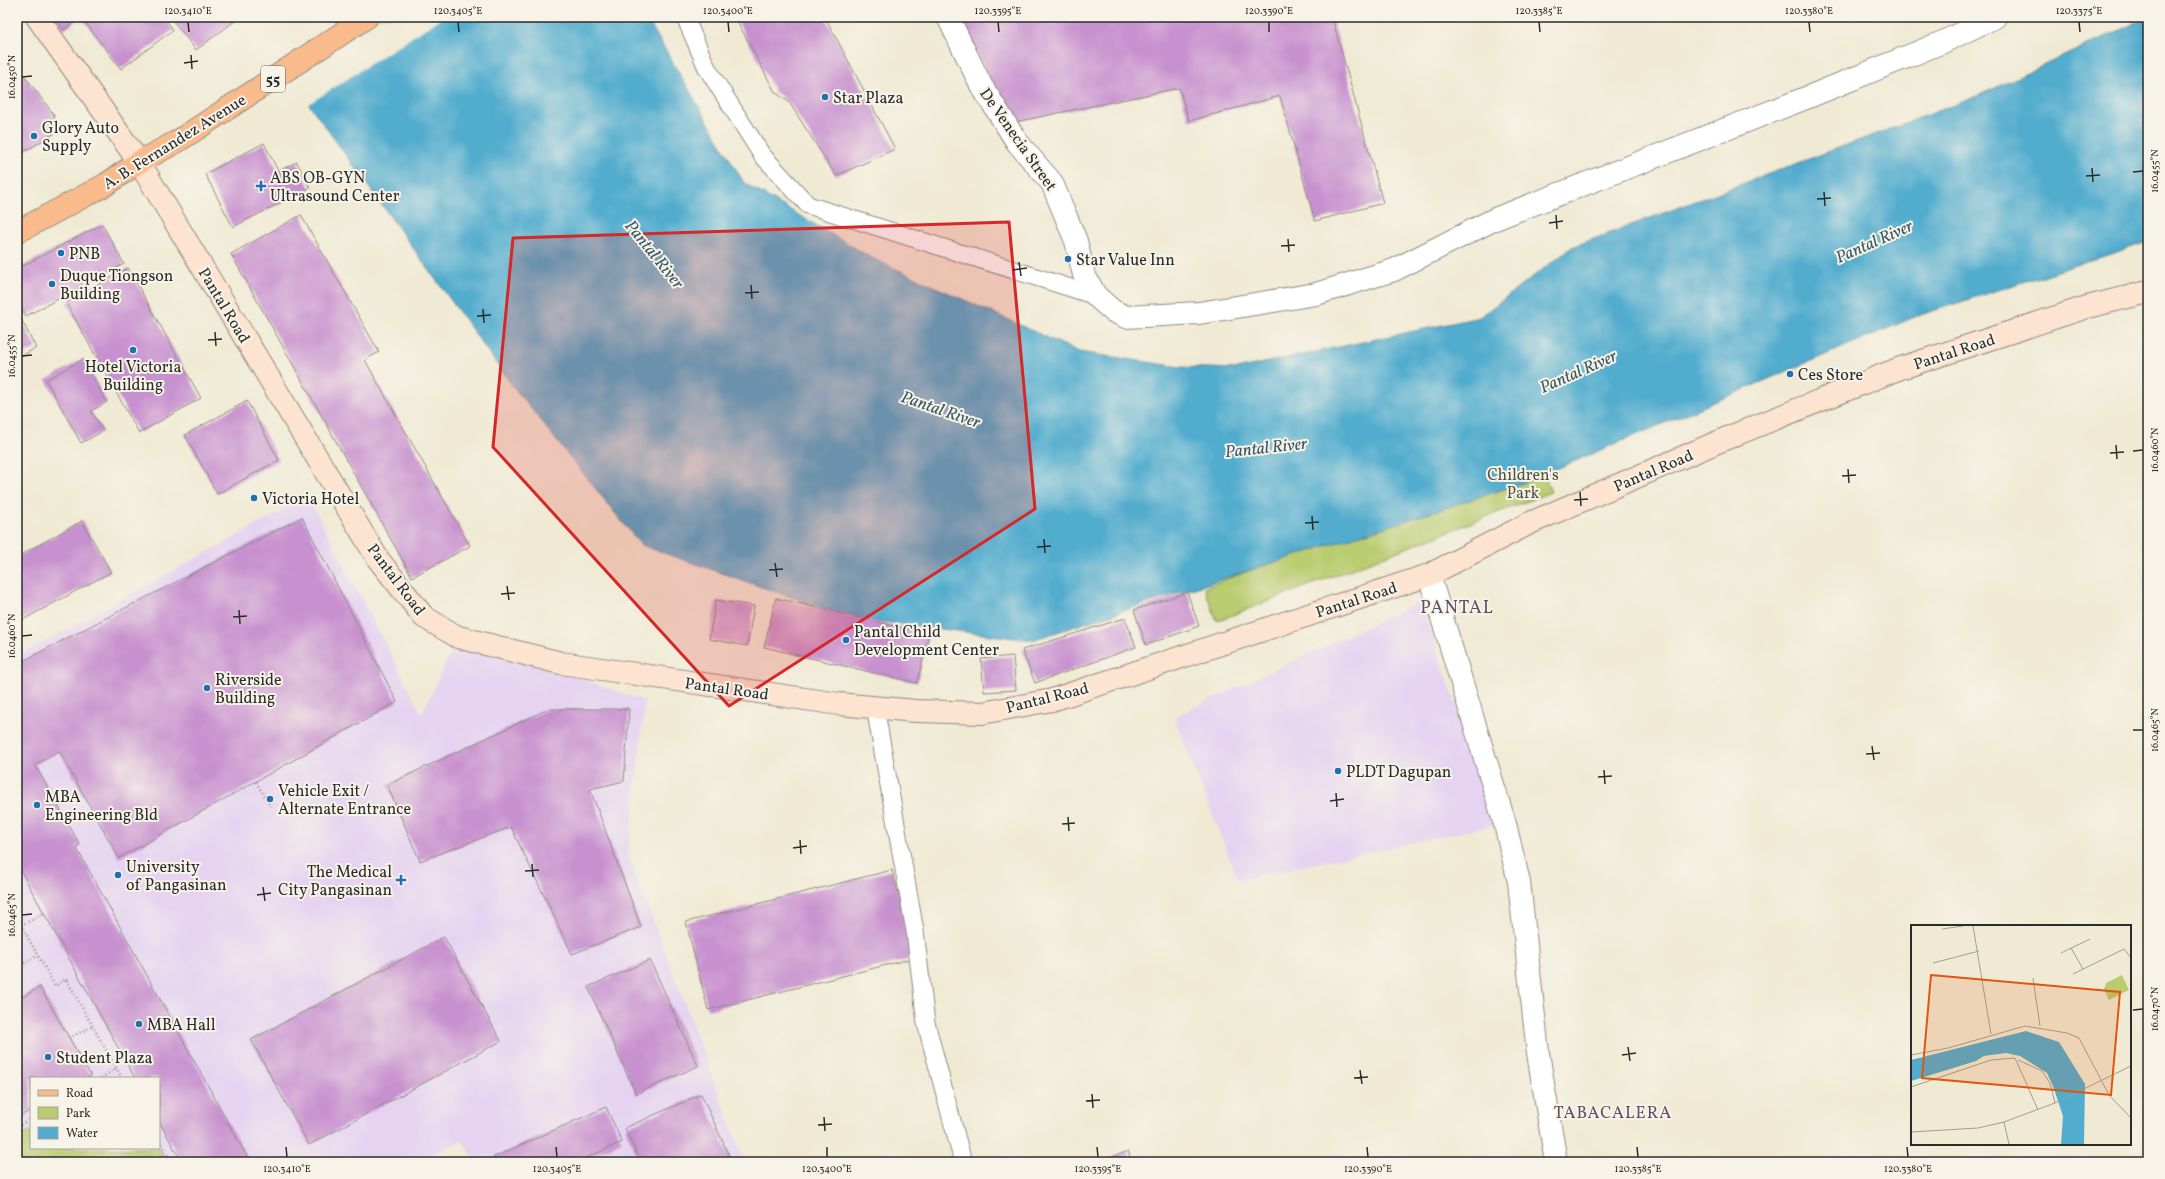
<svg xmlns="http://www.w3.org/2000/svg" width="2165" height="1179" font-family="Vollkorn,serif">
	<style>
		.built { fill: #e5d3f1; fill-rule: evenodd }
		.green { fill: #bacc6f; stroke: #727c4d }
		.water { fill: #51acce; stroke: #3e6c7c }
		.pier { fill: #f0ead4 }
		.building { fill: #c790cf }
		.lines { fill: none; stroke-linecap: round; stroke-linejoin: round }
		.lane-casing { stroke: #8e8a80; stroke-width: 19 }
		.street-casing { stroke: #8e8a80; stroke-width: 24 }
		.secondary-casing { stroke: #8e8a80; stroke-width: 24 }
		.primary-casing { stroke: #8e8a80; stroke-width: 24 }
		.path { stroke: #8e8a80; stroke-width: 2.5; stroke-dasharray: 1 3; stroke-linecap: butt }
		.lane { stroke: #fff; stroke-width: 17 }
		.street { stroke: #fff; stroke-width: 22 }
		.secondary { stroke: #fde4d1; stroke-width: 22 }
		.primary { stroke: #fabb8c; stroke-width: 22 }
		.marked { fill: #d62828; fill-opacity: 0.2; stroke: #d62828; stroke-width: 3; stroke-linejoin: round }
		.ticks { fill: none; stroke: #2b2b2b; stroke-width: 1.5 }
		.poi-dot { fill: #1f6fb2; stroke: #f7f3e8; stroke-width: 1.5 }
		.labels { text-anchor: middle; stroke-width: 4; stroke-linejoin: round; paint-order: stroke }
		.shield { fill: #f7f3e8; stroke: #686764; stroke-width: 1 }
		.shield-label { font-size: 15px; font-weight: bold; fill: #2b2b2b }
		.poi-label { font-size: 16px; fill: #2b2b2b; stroke: #f7f3e8; text-anchor: start }
		.street-label { font-size: 16px; fill: #2b2b2b; stroke: #f7f3e8 }
		.park-label { font-size: 16px; fill: #4f533c; stroke: #f7f3e8 }
		.water-label { font-size: 17px; font-style: italic; fill: #385864; stroke: #f7f3e8 }
		.neighbourhood-label { font-size: 17px; letter-spacing: 1px; fill: #624e64; stroke: #f7f3e8 }
		.quarter-label { font-size: 18px; letter-spacing: 1px; fill: #624e64; stroke: #f7f3e8 }
		.inset-road { fill: none; stroke: #a19e90; stroke-width: 1 }
		.view { fill: #df570e; fill-opacity: 0.15; stroke: #df570e; stroke-width: 2 }
		.inset-edge { fill: none; stroke: #2b2b2b; stroke-width: 2 }
		.neatline { fill: none; stroke: #2b2b2b; stroke-width: 1.5 }
		.ticks-label { font-size: 10px; text-anchor: middle; fill: #2b2b2b }
	</style>
	<rect width="100%" height="100%" fill="#f7f3e8"/>
	<filter id="ink" filterUnits="userSpaceOnUse"><feTurbulence type="fractalNoise" baseFrequency=".025" numOctaves="2"/><feDisplacementMap in="SourceGraphic" scale="8" xChannelSelector="R" yChannelSelector="G"/><feConvolveMatrix kernelMatrix="1 2 1 2 8 2 1 2 1" color-interpolation-filters="sRGB"/></filter>
	<filter id="wash" filterUnits="userSpaceOnUse"><feTurbulence type="fractalNoise" baseFrequency=".012" numOctaves="4" result="noise"/><feDisplacementMap in="SourceGraphic" scale="16" xChannelSelector="R" yChannelSelector="G"/><feGaussianBlur stdDeviation="0.9" result="paint"/><feColorMatrix in="noise" values="0 0 0 0 0 0 0 0 0 0 0 0 0 0 0 0 0 1.4 0 .05"/><feComposite in="paint" operator="in"/></filter>
	<g filter="url(#wash)">
		<rect width="100%" height="100%" fill="#f0ead4"/>
		<!-- built -->
		<g class="built">
			<path d="M308,497l114,217 36,-77 187,64 -17,154 117,307h-270l-13,-22 -44,22h-401v-505zM31,1078h128v70h-128z"/>
			<path d="M1420,602l79,222 -261,56 -64,-163z"/>
		</g>
		<!-- green -->
		<g class="green">
			<path d="M1538,459l13,33 -334,129 -13,-33z"/>
			<path d="M31,1131v17h128l8,14h-150v-23z"/>
		</g>
		<!-- water -->
		<path class="water" d="M299,17h347l98,166 128,75 207,94 101,15 56,2 244,-52 92,-70 401,-149 175,-81v225l-231,74 -394,167 -491,157 -181,-22 -210,-73 -126,-156 -209,-289z"/>
		<!-- pier -->
		<path class="pier" d="M297,17h146l-136,88 -3,-4z"/>
		<g id="blocks">
			<!-- building -->
			<g class="building">
				<path d="M54,17h27l-17,13z"/>
				<path d="M81,17h83l9,13 -52,39z"/>
				<path d="M170,17h70l-44,33z"/>
				<path d="M735,17h90l70,132 -59,27 -47,-74 -14,-10z"/>
				<path d="M960,17h372l51,186 -68,18 -35,-125 -91,25 -10,-33 -169,35z"/>
				<path d="M17,66l37,49 2,9 -1,9 -38,23z"/>
				<path d="M264,143l14,28 19,-9 13,26 -77,39 -28,-53z"/>
				<path d="M301,215l78,137 -14,8 105,186 -58,31 -181,-323z"/>
				<path d="M102,224l22,40 -98,52 -9,-17v-30z"/>
				<path d="M128,268l73,130 -62,35 -73,-130z"/>
				<path d="M17,311l19,37 -19,10z"/>
				<path d="M83,359l24,43 -16,9 12,20 -22,12 -35,-63z"/>
				<path d="M247,401l32,59 -62,34 -32,-59z"/>
				<path d="M302,517l95,185 -278,156 -60,-107 -24,14 45,80 -4,2 174,315h-68l-23,-41v-43h-24l-118,-214v-200z"/>
				<path d="M82,521l29,51 -94,51v-66z"/>
				<path d="M1187,592l12,34 -53,19 -12,-35z"/>
				<path d="M776,598l153,36 -12,49 -153,-36z"/>
				<path d="M716,600l38,6 -7,40 -38,-7z"/>
				<path d="M1125,618l11,29 -101,36 -13,-33z"/>
				<path d="M1013,656l3,34 -32,2 -3,-33z"/>
				<path d="M548,709h81l-5,72 -34,8 51,138 -69,27 -61,-127 -91,34 -33,-76z"/>
				<path d="M892,870l22,88 -206,52 -22,-88z"/>
				<path d="M444,937l57,104 -192,104 -58,-105z"/>
				<path d="M650,960l48,106 -62,28 -48,-107z"/>
				<path d="M40,987l51,89 -4,2h-56v32l-14,8v-118z"/>
				<path d="M701,1094l31,68h-92l-15,-34z"/>
				<path d="M606,1107l16,35 -45,20h-81l-2,-5z"/>
				<path d="M1128,1151l4,11h-31z"/>
			</g>
		</g>
	</g>
	<g filter="url(#ink)">
		<use href="#blocks" fill-opacity="0" stroke="#8e8a80" stroke-width="1"/>
		<g class="lines">
			<!-- lane casing -->
			<g class="lane-casing">
				<g id="lane">
					<path d="M685,17l22,51 55,87 46,50 288,91"/>
					<path d="M875,707l40,224 11,92 37,139"/>
				</g>
			</g>
			<!-- street casing -->
			<g class="street-casing">
				<g id="street">
					<path d="M948,17l33,68 36,57 35,41 24,58 8,34 12,21 17,15 13,6 73,-4 117,-19 78,-24 101,-51 311,-121 137,-56 52,-25"/>
					<path d="M1429,575l76,249 14,58 19,171 18,109"/>
				</g>
			</g>
			<!-- secondary casing -->
			<g class="secondary-casing">
				<path id="secondary" d="M37,17l102,145 239,397 46,58 34,20 103,26 278,41 77,7 66,2 70,-13 377,-125 101,-52 197,-85 171,-69 189,-62 61,-15"/>
			</g>
			<!-- primary casing -->
			<g class="primary-casing">
				<path id="primary" d="M17,232l88,-47 34,-23 39,-21 189,-124"/>
			</g>
			<!-- path -->
			<g class="path">
				<path d="M256,782l16,27"/>
				<path d="M17,880v2"/>
				<path d="M17,918l38,68 11,-7 56,99"/>
				<path d="M21,926l23,-13"/>
				<path d="M17,967l20,-11"/>
				<path d="M69,1038l24,-12"/>
				<path d="M101,1078l16,-10"/>
				<path d="M17,1127l14,-8"/>
				<path d="M159,1141l13,21"/>
			</g>
			<!-- lane -->
			<use href="#lane" class="lane"/>
			<!-- street -->
			<use href="#street" class="street"/>
			<!-- secondary -->
			<use href="#secondary" class="secondary"/>
			<!-- primary -->
			<use href="#primary" class="primary"/>
		</g>
	</g>
	<!-- marked area -->
	<path class="marked" d="M1009,222l26,287 -306,197 -236,-259 20,-209z"/>
	<!-- ticks -->
	<path class="ticks" d="M188,22l1,10M458,22l1,10M728,22l1,10M998,22l1,10M1269,22v10M1539,22l1,10M1809,22l1,10M2079,22l1,10M191,55l1,14M184,63l14,-2M22,77l10,-1M2092,168l1,14M2133,172l10,-1M2086,176l14,-1M1824,192l1,14M1817,199l14,-1M1556,215l1,14M1549,223l14,-2M1288,239l1,13M1281,246l14,-1M1019,262l2,14M1013,270l14,-2M751,285l1,14M745,293l14,-1M483,309l1,14M477,316l14,-1M215,332l1,14M208,340l14,-1M22,356l10,-1M2116,445l1,14M2133,451l10,-1M2110,453l14,-1M1848,469l1,14M1842,476l14,-1M1580,492l1,14M1574,500l14,-1M1312,516l1,14M1305,523l14,-1M1044,539l1,14M1037,547l14,-1M775,563l2,14M769,570l14,-1M507,586l2,14M501,594l14,-1M239,610l1,14M233,617l14,-1M22,636l10,-1M2133,730h10M1872,746l2,14M1866,754l14,-1M1604,770l1,14M1598,777l14,-1M1336,793l1,14M1330,801l14,-2M1068,817l1,14M1062,824l13,-1M800,840l1,14M793,848l14,-2M532,864l1,13M525,871l14,-1M263,887l2,14M257,895l14,-2M22,915l10,-1M2133,1010l10,-1M1628,1047l2,14M1622,1055l14,-2M1360,1070l2,14M1354,1078l14,-1M1092,1094l1,14M1086,1101l14,-1M824,1117l1,14M818,1125l14,-1M286,1147l1,10M556,1147l1,10M827,1147v10M1097,1147l1,10M1367,1147l1,10M1637,1147l1,10M1907,1147l1,10"/>
	<!-- markers -->
	<g class="poi-dot">
		<circle cx="825" cy="97" r="4"/>
		<circle cx="34" cy="136" r="4"/>
		<path d="M259 180h4v4h4v4h-4v4h-4v-4h-4v-4h4z"/>
		<circle cx="61" cy="253" r="4"/>
		<circle cx="1068" cy="259" r="4"/>
		<circle cx="52" cy="284" r="4"/>
		<circle cx="133" cy="350" r="4"/>
		<circle cx="1790" cy="374" r="4"/>
		<circle cx="254" cy="498" r="4"/>
		<circle cx="846" cy="640" r="4"/>
		<circle cx="207" cy="688" r="4"/>
		<circle cx="1338" cy="771" r="4"/>
		<circle cx="270" cy="799" r="4"/>
		<circle cx="37" cy="805" r="4"/>
		<circle cx="118" cy="875" r="4"/>
		<path d="M399 874h4v4h4v4h-4v4h-4v-4h-4v-4h4z"/>
		<circle cx="139" cy="1024" r="4"/>
		<circle cx="48" cy="1057" r="4"/>
	</g>
	<g class="labels">
		<!-- shield labels -->
		<rect class="shield" x="261" y="66" width="24" height="26" rx="3"/>
		<g class="shield-label">
			<text x="273" y="84">55</text>
		</g>
		<!-- poi labels -->
		<g class="poi-label">
			<text x="833" y="103">Star Plaza</text>
			<text x="42" y="133">Glory Auto<tspan x="42" dy="18">Supply</tspan></text>
			<text x="270" y="183">ABS OB-GYN<tspan x="270" dy="18">Ultrasound Center</tspan></text>
			<text x="69" y="259">PNB</text>
			<text x="1076" y="265">Star Value Inn</text>
			<text x="60" y="281">Duque Tiongson<tspan x="60" dy="18">Building</tspan></text>
			<text x="133" y="372" text-anchor="middle">Hotel Victoria<tspan x="133" dy="18">Building</tspan></text>
			<text x="1798" y="380">Ces Store</text>
			<text x="262" y="504">Victoria Hotel</text>
			<text x="854" y="637">Pantal Child<tspan x="854" dy="18">Development Center</tspan></text>
			<text x="215" y="685">Riverside<tspan x="215" dy="18">Building</tspan></text>
			<text x="1346" y="777">PLDT Dagupan</text>
			<text x="278" y="796">Vehicle Exit /<tspan x="278" dy="18">Alternate Entrance</tspan></text>
			<text x="45" y="802">MBA<tspan x="45" dy="18">Engineering Bld</tspan></text>
			<text x="126" y="872">University<tspan x="126" dy="18">of Pangasinan</tspan></text>
			<text x="392" y="877" text-anchor="end">The Medical<tspan x="392" dy="18">City Pangasinan</tspan></text>
			<text x="147" y="1030">MBA Hall</text>
			<text x="56" y="1063">Student Plaza</text>
		</g>
		<!-- street labels -->
		<g class="street-label">
			<text transform="translate(1019 139) rotate(55)" y="6">De Venecia Street</text>
			<text transform="translate(174 141) rotate(-32)" y="6">A. B. Fernandez Avenue</text>
			<text transform="translate(225 305) rotate(59)" y="6">Pantal Road</text>
			<text transform="translate(1954 351) rotate(-18)" y="6">Pantal Road</text>
			<text transform="translate(1653 470) rotate(-23)" y="6">Pantal Road</text>
			<text transform="translate(397 579) rotate(53)" y="6">Pantal Road</text>
			<text transform="translate(1356 599) rotate(-18)" y="6">Pantal Road</text>
			<text transform="translate(727 688) rotate(8)" y="6">Pantal Road</text>
			<text transform="translate(1047 697) rotate(-14)" y="6">Pantal Road</text>
		</g>
		<!-- park labels -->
		<g class="park-label">
			<text x="1523" y="480">Children's<tspan x="1523" dy="18">Park</tspan></text>
		</g>
		<!-- water labels -->
		<g class="water-label">
			<text transform="translate(1874 241) rotate(-24)" y="6">Pantal River</text>
			<text transform="translate(655 254) rotate(51)" y="6">Pantal River</text>
			<text transform="translate(1578 371) rotate(-24)" y="6">Pantal River</text>
			<text transform="translate(941 409) rotate(19)" y="6">Pantal River</text>
			<text transform="translate(1266 447) rotate(-6)" y="6">Pantal River</text>
		</g>
		<!-- neighbourhood labels -->
		<g class="neighbourhood-label">
			<text x="1613" y="1118">TABACALERA</text>
		</g>
		<!-- quarter labels -->
		<g class="quarter-label">
			<text x="1457" y="613">PANTAL</text>
		</g>
	</g>
	<!-- overview -->
	<g transform="translate(1911 925)">
		<rect width="220" height="220" fill="#f0ead4"/>
		<path d="M211,50l7,15 -20,10 -5,-11 2,-6z" fill="#bacc6f"/>
		<path d="M115,106l33,11 26,42 -1,60h-23l2,-28 -10,-30 -6,-13 -27,-17 -14,-3 -22,3 -8,5 -65,20v-21z" fill="#51acce"/>
		<path class="inset-road" d="M62,1l18,108M31,4l21,-3M160,23l12,21M150,28l29,-14M22,38l46,-12M162,49l51,-25 7,9M122,53l7,48M0,130l37,-7 77,-22 42,7 12,5 30,57 22,23M107,135l24,11 8,12 5,20M0,162l80,-27 24,-2 23,52M93,197l5,22M0,207l67,-4 26,-6 51,-19 76,-37"/>
		<path class="view" d="M20,50l189,17 -9,103 -189,-17z"/>
		<rect width="220" height="220" class="inset-edge"/>
	</g>
	<!-- margin -->
	<rect width="2165" height="1179" fill="none" stroke="#f7f3e8" stroke-width="44"/>
	<!-- legend -->
	<rect x="30" y="1077" width="130" height="72" fill="#f7f3e8" stroke="#a5a39c"/>
	<rect x="38" y="1090" width="20" height="6" fill="#fabb8c" stroke="#a5a39c"/>
	<text x="66" y="1097" font-size="12" fill="#2b2b2b">Road</text>
	<rect x="38" y="1107" width="20" height="12" fill="#bacc6f" stroke="#a5a39c"/>
	<text x="66" y="1117" font-size="12" fill="#2b2b2b">Park</text>
	<rect x="38" y="1127" width="20" height="12" fill="#51acce" stroke="#a5a39c"/>
	<text x="66" y="1137" font-size="12" fill="#2b2b2b">Water</text>
	<rect x="22" y="22" width="2121" height="1135" class="neatline"/>
	<g class="ticks-label">
		<text x="188" y="14">120.3410°E</text>
		<text x="458" y="14">120.3405°E</text>
		<text x="728" y="14">120.3400°E</text>
		<text x="998" y="14">120.3395°E</text>
		<text x="1269" y="14">120.3390°E</text>
		<text x="1539" y="14">120.3385°E</text>
		<text x="1809" y="14">120.3380°E</text>
		<text x="2079" y="14">120.3375°E</text>
		<text transform="translate(11 77) rotate(-90)" y="4">16.0450°N</text>
		<text transform="translate(2154 171) rotate(-90)" y="4">16.0455°N</text>
		<text transform="translate(11 356) rotate(-90)" y="4">16.0455°N</text>
		<text transform="translate(2154 450) rotate(-90)" y="4">16.0460°N</text>
		<text transform="translate(11 636) rotate(-90)" y="4">16.0460°N</text>
		<text transform="translate(2154 730) rotate(-90)" y="4">16.0465°N</text>
		<text transform="translate(11 915) rotate(-90)" y="4">16.0465°N</text>
		<text transform="translate(2154 1009) rotate(-90)" y="4">16.0470°N</text>
		<text x="287" y="1172">120.3410°E</text>
		<text x="557" y="1172">120.3405°E</text>
		<text x="827" y="1172">120.3400°E</text>
		<text x="1098" y="1172">120.3395°E</text>
		<text x="1368" y="1172">120.3390°E</text>
		<text x="1638" y="1172">120.3385°E</text>
		<text x="1908" y="1172">120.3380°E</text>
	</g>
</svg>
